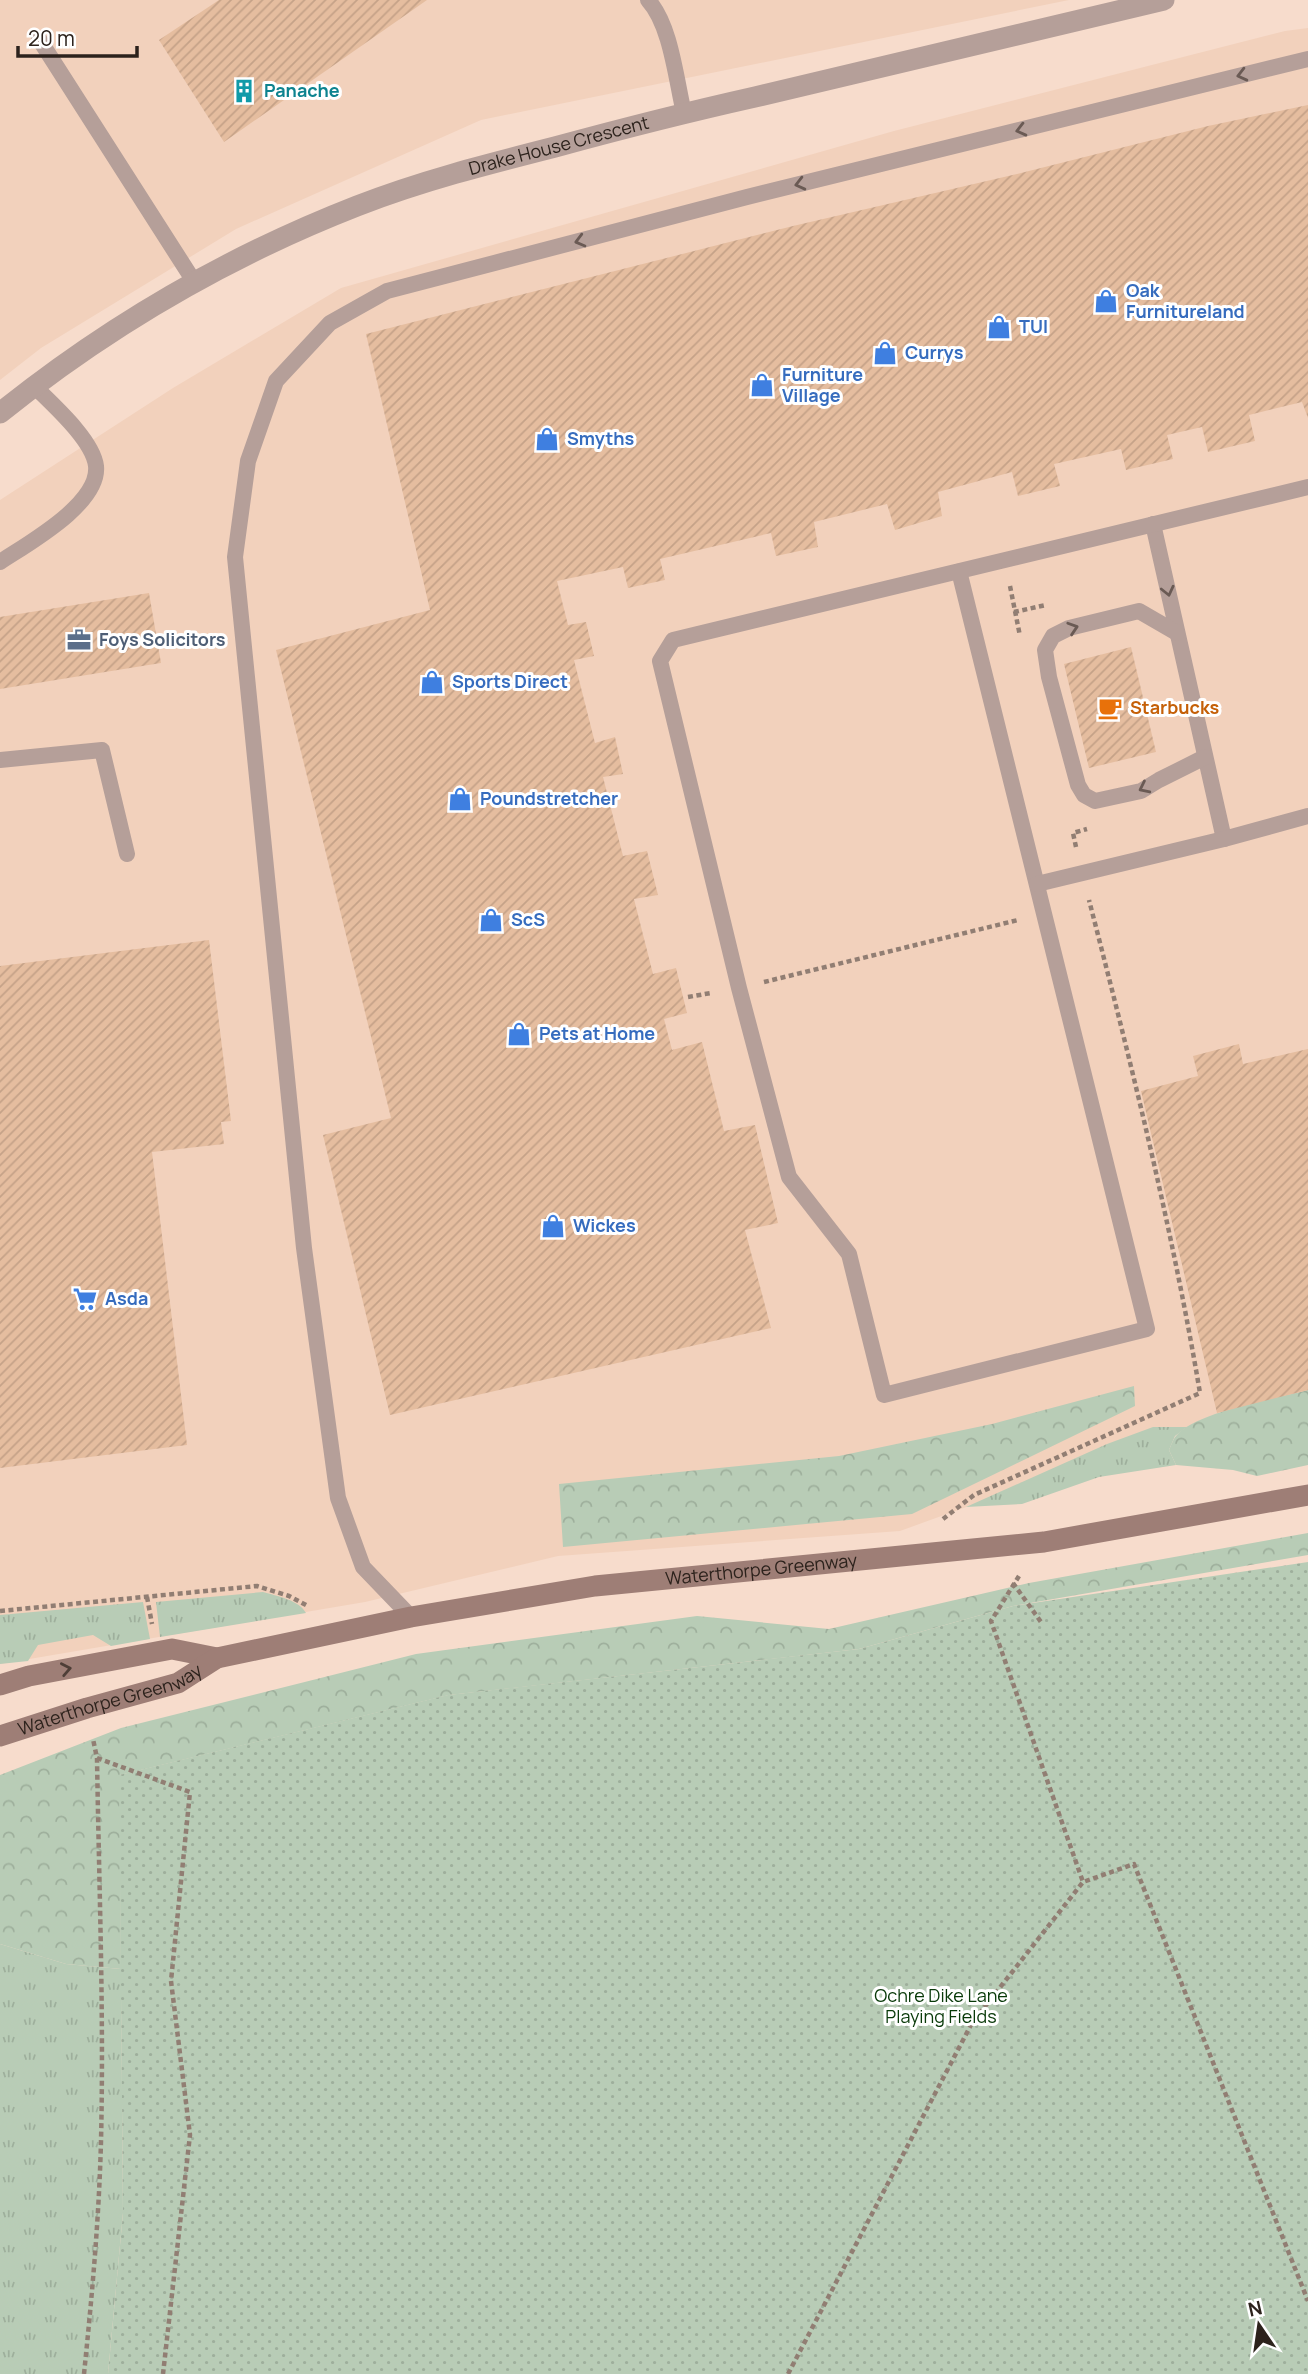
<svg xmlns="http://www.w3.org/2000/svg" width="1308" height="2374" font-family="Manrope,sans-serif">
	<style>
		.built { fill: #f2d1bc }
		.grass { fill: url(#grass-tufts) }
		.forest { fill: url(#forest-crowns) }
		.park { fill: url(#park-dots) }
		.building { fill: url(#building-hatch) }
		.lines { fill: none; stroke-linecap: round; stroke-linejoin: round }
		.path { stroke: #917e73; stroke-width: 4.5; stroke-dasharray: 5 3.5; stroke-linecap: butt }
		.lane { stroke: #b59f99; stroke-width: 16 }
		.street { stroke: #b59f99; stroke-width: 21 }
		.secondary { stroke: #9e7e76; stroke-width: 21 }
		.oneway { stroke: #6a5a54 }
		.oneway2 { stroke: #4e3e37 }
		.labels { text-anchor: middle; stroke-width: 6; stroke-linejoin: round; paint-order: stroke }
		.culture-label { font-size: 18px; font-weight: bold; fill: #0d838f; stroke: #fff; text-anchor: start }
		.street-label { font-size: 18px; fill: #2c221c; stroke: #fff }
		.shop-label { font-size: 18px; font-weight: bold; fill: #366cbe; stroke: #fff; text-anchor: start }
		.service-label { font-size: 18px; font-weight: bold; fill: #4e5e75; stroke: #fff; text-anchor: start }
		.food-label { font-size: 18px; font-weight: bold; fill: #c56008; stroke: #fff; text-anchor: start }
		.park-label { font-size: 18px; fill: #083908; stroke: #fff }
	</style>
	<defs>
		<pattern id="grass-tufts" width="24" height="20" patternUnits="userSpaceOnUse" patternTransform="scale(1.75)"><rect width="24" height="20" fill="#b8ccb6"/><path d="M3 7l-1-3M5 7V3M7 7l1-3M15 17l-1-3M17 17v-4M19 17l1-3" fill="none" stroke="#9eaf9c"/></pattern>
		<pattern id="forest-crowns" width="20" height="18" patternUnits="userSpaceOnUse" patternTransform="scale(1.75)"><rect width="20" height="18" fill="#b8ccb6"/><path d="M2 6a3 3 0 1 1 6 0M12 15a3 3 0 1 1 6 0" fill="none" stroke="#9eaf9c"/></pattern>
		<pattern id="park-dots" width="8" height="8" patternUnits="userSpaceOnUse" patternTransform="scale(1.75)"><rect width="8" height="8" fill="#b8ccb6"/><path d="M2 2h.1M6 6h.1" fill="none" stroke="#9eaf9c" stroke-width="1.8" stroke-linecap="round"/></pattern>
		<pattern id="building-hatch" width="6" height="6" patternUnits="userSpaceOnUse" patternTransform="scale(1.75)"><rect width="6" height="6" fill="#e5bd9f"/><path d="M-1 1l2-2M0 6l6-6M5 7l2-2" fill="none" stroke="#c5a288"/></pattern>
	</defs>
	<rect width="100%" height="100%" fill="#f7dccc"/>
	<!-- built -->
	<g class="built">
		<path d="M0,0h1069l-588,120 -245,109 -195,119 -41,32z"/>
		<path d="M1308,28v1369l-121,30 -287,104 -342,25 -193,46 -365,62v-1164l173,-112 168,-100 553,-157 391,-100z"/>
	</g>
	<!-- grass -->
	<g class="grass">
		<path d="M1153,1427h34l-12,9 -6,14 7,15 -77,12 -77,27 -56,3 141,-63z"/>
		<path d="M263,1592c14,4 36,8 43,21l-146,24 -4,-35z"/>
		<path d="M143,1602l7,37 -39,7 -18,-11 -55,10 -10,16 -28,3v-49z"/>
		<path d="M0,1944l66,20 55,5 2,244 -15,161h-108z"/>
	</g>
	<!-- forest -->
	<g class="forest">
		<path d="M1134,1386l1,20 -223,108 -349,33 -4,-63 280,-28 153,-32z"/>
		<path d="M1308,1390v75l-51,11 -24,-6 -57,-5 -7,-15c2,-4 4,-11 7,-14 18,-24 102,-38 132,-46z"/>
		<path d="M1308,1533v22l-295,51 -154,43 -410,46 -329,80 1,194 -55,-5 -66,-20v-169l121,-47 295,-74 281,-38 132,13 200,-46z"/>
	</g>
	<!-- park -->
	<path class="park" d="M1308,1562v812h-1200l15,-161 -4,-438 329,-80 411,-46 154,-43z"/>
	<!-- building -->
	<g class="building">
		<path d="M219,0h208l-203,142 -65,-102z"/>
		<path d="M1308,105v313l-6,-16 -53,13 6,26 -47,11 -6,-25 -35,8 6,24 -47,11 -5,-21 -67,15 6,22 -42,10 -6,-24 -74,20 4,24 -47,14 -8,-26 -73,18 4,25 -42,9 -5,-23 -111,26 5,21 -37,8 -5,-21 -66,14 11,44 18,-3 8,34 -20,4 21,83 20,-6 8,37 -20,3 20,79 24,-5 11,44 -24,4 19,75 23,-6 11,45 -23,6 8,31 30,-8 22,89 31,-6 23,98 -33,7 26,98 -381,87 -67,-280 68,-17 -115,-468 154,-40 -64,-276 427,-108 228,-53 187,-47z"/>
		<path d="M149,593l12,70 -161,26v-72z"/>
		<path d="M1131,647l25,105 -67,16 -25,-104z"/>
		<path d="M209,940l22,181 -10,1 3,22 -72,8 35,293 -187,23v-502z"/>
		<path d="M1239,1044l4,20 65,-15v341l-91,23 -76,-322 57,-15 -5,-20z"/>
	</g>
	<g class="lines">
		<!-- path -->
		<g class="path">
			<path d="M1010,586l10,50"/>
			<path d="M1014,612l32,-7"/>
			<path d="M1076,847l-3,-14 14,-4"/>
			<path d="M764,982l254,-62"/>
			<path d="M688,997l23,-4"/>
			<path d="M943,1519l31,-24 226,-102c-28,-166 -69,-330 -111,-493"/>
			<path d="M1019,1576l-28,45 92,261"/>
			<path d="M1013,1583l28,39"/>
			<path d="M147,1597l5,27"/>
			<path d="M0,1611l257,-25 32,10 19,10"/>
			<path d="M97,1758l93,34 -19,189 19,154 -27,239"/>
			<path d="M84,2374c8,-78 15,-155 17,-233 3,-128 -2,-255 -4,-383l-4,-19"/>
			<path d="M788,2374l184,-351 111,-141 51,-18 174,437"/>
		</g>
		<!-- lane -->
		<g class="lane">
			<path d="M648,0c23,25 28,80 36,113"/>
			<path d="M39,39l156,244"/>
			<path d="M1153,524l71,315"/>
			<path d="M0,562c27,-18 100,-58 96,-96 -3,-26 -44,-62 -62,-80"/>
			<path d="M959,571l188,758 -263,66 -35,-141 -60,-77 -50,-189 -79,-327 13,-21 635,-153"/>
			<path d="M1177,633l-38,-22 -70,17 -16,8 -8,14 4,27 29,108 6,10 11,6 46,-10 18,-11 46,-23"/>
			<path d="M0,760l102,-10 25,104"/>
			<path d="M1037,884l187,-45 84,-23"/>
			<path d="M411,1617l-48,-50 -25,-69 -34,-250 -69,-691 13,-96 28,-80 54,-58 57,-32 360,-94 561,-138"/>
		</g>
		<!-- street -->
		<path class="street" id="s1" d="M0,413c107,-86 229,-157 357,-207 64,-25 131,-42 198,-59 66,-18 133,-35 200,-50 137,-33 273,-65 409,-97"/>
		<!-- secondary -->
		<g class="secondary">
			<path d="M0,1685l29,-9 143,-27 45,9"/>
			<path id="s2" d="M0,1736l87,-28 91,-25 39,-25 194,-41 184,-31 449,-44 264,-47"/>
		</g>
	</g>
	<!-- one-way arrows -->
	<defs><path id="oneway-chevron" d="M-2-3.5L2.5 0L-2 3.5" fill="none" stroke-width="1.6" stroke-linecap="round" stroke-linejoin="round" transform="scale(1.75)"/></defs>
	<g class="oneway">
		<use href="#oneway-chevron" transform="translate(1242 75) rotate(166)"/>
		<use href="#oneway-chevron" transform="translate(1021 130) rotate(166)"/>
		<use href="#oneway-chevron" transform="translate(800 184) rotate(166)"/>
		<use href="#oneway-chevron" transform="translate(580 241) rotate(165)"/>
		<use href="#oneway-chevron" transform="translate(1168 591) rotate(77)"/>
		<use href="#oneway-chevron" transform="translate(1073 628) rotate(-18)"/>
		<use href="#oneway-chevron" transform="translate(1144 788) rotate(154)"/>
	</g>
	<use class="oneway2" href="#oneway-chevron" transform="translate(66 1669) rotate(-11)"/>
	<!-- icons -->
	<defs>
		<g id="building-bare" transform="scale(1.89)"><path d="M-4-6H4V6H1V3H-1V6H-4ZM-2.5-4.3h1.7v1.8h-1.7ZM.8-4.3h1.7v1.8H.8ZM-2.5-1h1.7V.8h-1.7ZM.8-1h1.7V.8H.8Z" fill="#0f9aa8" stroke="#fff" stroke-width="2.5" paint-order="stroke"/></g>
		<g id="shop-bare" transform="scale(1.89)"><path d="M-5-2.5h2.3a2.7 3.5 0 0 1 5.4 0H5L5.5 6h-11ZM-1.5-2.5h3a1.5 2.3 0 0 0-3 0Z" fill="#3f7fe0" stroke="#fff" stroke-width="2.5" paint-order="stroke"/></g>
		<g id="office-bare" transform="scale(1.89)"><path d="M-6-3h4V-5.5h4V-3h4V5H-6ZM-1-4.5V-3h2v-1.5ZM-6 0V1H6V0Z" fill="#5c6f8a" stroke="#fff" stroke-width="2.5" paint-order="stroke"/></g>
		<g id="cafe-bare" transform="scale(1.89)"><path d="M-5.5-4.5H6V0H3Q3 3.5 0 3.5H-2.5Q-5.5 3.5-5.5 0ZM3-3.2v2h1.7v-2ZM-6 4.5H4V6H-6Z" fill="#e8710a" stroke="#fff" stroke-width="2.5" paint-order="stroke"/></g>
		<g id="supermarket-bare" transform="scale(1.89)"><path d="M-6-5.5h2.5l.6 2H6L4.5 2H-2.5L-4.4-4H-6ZM-1.5 3.2a1.3 1.3 0 1 0 .1 0ZM3 3.2a1.3 1.3 0 1 0 .1 0Z" fill="#3f7fe0" stroke="#fff" stroke-width="2.5" paint-order="stroke"/></g>
	</defs>
	<g fill-rule="evenodd">
		<use href="#building-bare" x="244" y="91"/>
		<use href="#shop-bare" x="1106" y="301"/>
		<use href="#shop-bare" x="999" y="327"/>
		<use href="#shop-bare" x="885" y="353"/>
		<use href="#shop-bare" x="762" y="385"/>
		<use href="#shop-bare" x="547" y="439"/>
		<use href="#office-bare" x="79" y="640"/>
		<use href="#shop-bare" x="432" y="682"/>
		<use href="#cafe-bare" x="1110" y="708"/>
		<use href="#shop-bare" x="460" y="799"/>
		<use href="#shop-bare" x="491" y="920"/>
		<use href="#shop-bare" x="519" y="1034"/>
		<use href="#shop-bare" x="553" y="1226"/>
		<use href="#supermarket-bare" x="85" y="1299"/>
	</g>
	<g class="labels">
		<!-- culture labels -->
		<g class="culture-label">
			<text x="264" y="97">Panache</text>
		</g>
		<!-- street labels -->
		<g class="street-label">
			<text dy="6" stroke="none"><textPath href="#s1" startOffset="625">Drake House Crescent</textPath></text>
			<text dy="6" stroke="none"><textPath href="#s2" startOffset="784">Waterthorpe Greenway</textPath></text>
			<text dy="6" stroke="none"><textPath href="#s2" startOffset="116">Waterthorpe Greenway</textPath></text>
		</g>
		<!-- shop labels -->
		<g class="shop-label">
			<text x="1126" y="297">Oak<tspan x="1126" dy="21">Furnitureland</tspan></text>
			<text x="1019" y="333">TUI</text>
			<text x="905" y="359">Currys</text>
			<text x="782" y="381">Furniture<tspan x="782" dy="21">Village</tspan></text>
			<text x="567" y="445">Smyths</text>
			<text x="452" y="688">Sports Direct</text>
			<text x="480" y="805">Poundstretcher</text>
			<text x="511" y="926">ScS</text>
			<text x="539" y="1040">Pets at Home</text>
			<text x="573" y="1232">Wickes</text>
			<text x="105" y="1305">Asda</text>
		</g>
		<!-- service labels -->
		<g class="service-label">
			<text x="99" y="646">Foys Solicitors</text>
		</g>
		<!-- food labels -->
		<g class="food-label">
			<text x="1130" y="714">Starbucks</text>
		</g>
		<!-- park labels -->
		<g class="park-label">
			<text x="941" y="2002">Ochre Dike Lane<tspan x="941" dy="21">Playing Fields</tspan></text>
		</g>
	</g>
	<!-- north arrow -->
	<g transform="translate(1259 2325) rotate(347)" stroke="#ffffff" stroke-width="5" paint-order="stroke">
	<path d="M0-5L12 26L0 18L-12 26Z" fill="#2c221c"/>
	<text y="-10" font-size="19" font-weight="bold" text-anchor="middle" fill="#2c221c">N</text>
	</g>
	<!-- scale -->
	<path d="M18 46v10h119v-10" fill="none" stroke="#2c221c" stroke-width="3.5"/>
	<text x="28" y="46" font-size="21" fill="#2c221c" stroke="#ffffff" stroke-width="5" paint-order="stroke">20 m</text>
</svg>
